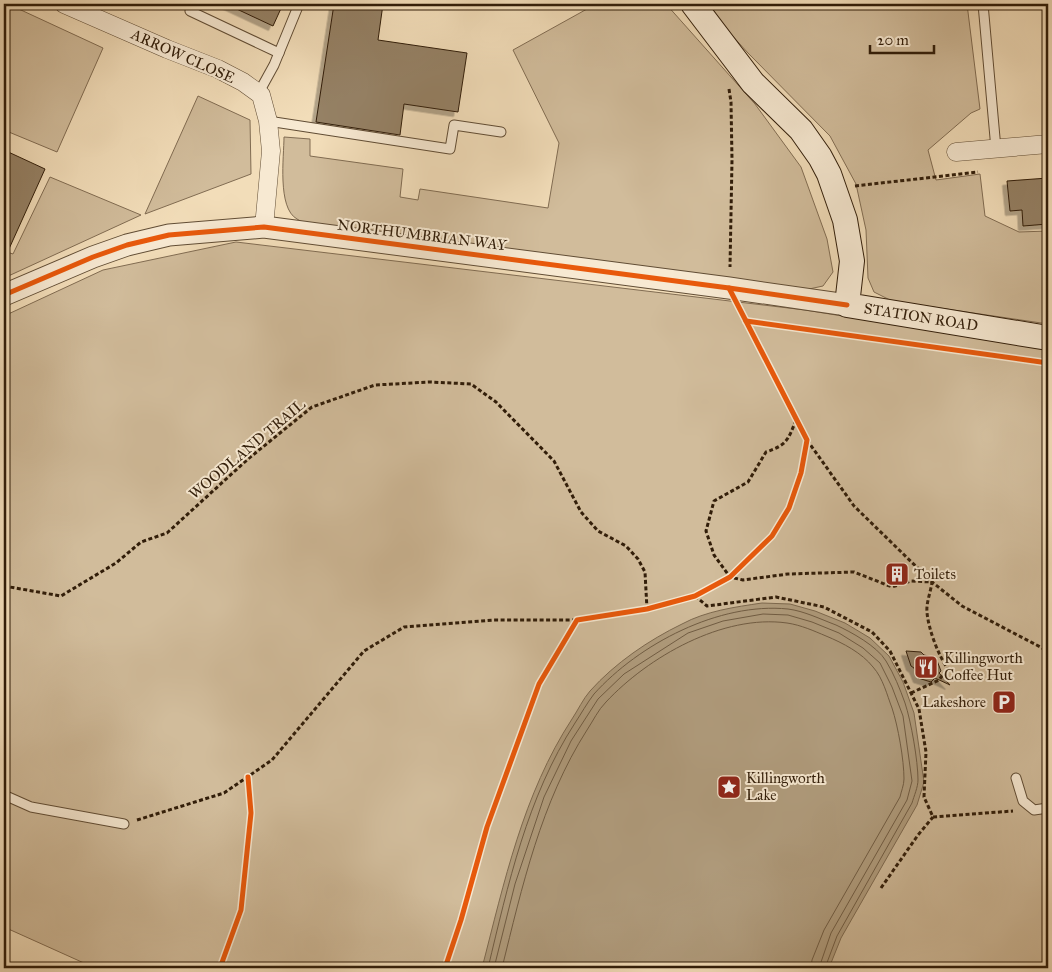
<svg xmlns="http://www.w3.org/2000/svg" width="1052" height="972" font-family="'IM FELL Great Primer',serif">
	<style>
		.green { fill: #d1bc9b; stroke: #816c52 }
		.water { fill: #b09c7d; stroke: #7d694f }
		.lines { fill: none; stroke-linecap: round; stroke-linejoin: round }
		.shore { stroke: #705c43; stroke-width: 1 }
		.building { fill: #958165; stroke: #311d09; filter: url(#shadow) }
		.service-casing { stroke: #614d35; stroke-width: 11 }
		.minor-casing { stroke: #614d35; stroke-width: 19 }
		.tertiary-casing { stroke: #614d35; stroke-width: 23 }
		.secondary-casing { stroke: #311d09; stroke-width: 26 }
		.path { stroke: #311d09; stroke-width: 3; stroke-dasharray: 4 2.5; stroke-linecap: butt }
		.service { stroke: #f7e9d2; stroke-width: 9 }
		.minor { stroke: #f7e9d2; stroke-width: 18 }
		.tertiary { stroke: #f7e9d2; stroke-width: 21 }
		.secondary { stroke: #f7e9d2; stroke-width: 24 }
		.cycleway-casing { stroke: #f7e9d2; stroke-width: 8 }
		.cycleway { stroke: #e8590c; stroke-width: 5 }
		.labels { text-anchor: middle; stroke-width: 4; stroke-linejoin: round; paint-order: stroke }
		.street-label { font-size: 15px; fill: #311d09; stroke: #f7e9d2 }
		.poi-label { font-size: 15px; fill: #311d09; stroke: #f7e9d2; text-anchor: start }
	</style>
	<defs>
		<filter id="shadow"><feDropShadow dx="-4.5" dy="4.5" stdDeviation="0" flood-color="#0004"/></filter>
	</defs>
	<rect width="100%" height="100%" fill="#f2ddb9"/>
	<filter id="stains"><feTurbulence type="fractalNoise" baseFrequency=".004" numOctaves="4"/><feColorMatrix values="0 0 0 0 .2 0 0 0 0 .09 0 0 0 0 .02 0 0 0 .5 -.17"/></filter>
	<radialGradient id="worn" r=".72"><stop offset=".6" stop-color="#630" stop-opacity="0"/><stop offset="1" stop-color="#630" stop-opacity=".3"/></radialGradient>
	<!-- green -->
	<g class="green">
		<path d="M4,4h4l95,44 -46,104 -53,-22z"/>
		<path d="M596,4h70l89,100 46,63 26,72 6,33 -10,14 -14,3 -498,-64c-4,-2 -10,-3 -14,-6 -20,-11 -13,-63 -13,-82l26,2v17l93,13 -3,28 18,3 2,-11 128,19 11,-65 -46,-93z"/>
		<path d="M707,4h260l13,105 -9,4 -43,37 8,30 44,-6 5,42 34,16 29,-1v93l-156,-23 -18,-9 -6,-14 -2,-48 -10,-46 -26,-48 -82,-83 -30,-33z"/>
		<path d="M198,96l52,24 1,54 -106,40z"/>
		<path d="M50,177l91,38 -137,63v-27l9,3z"/>
		<path d="M236,242l569,68 243,39v619h-953l-91,-41v-611l99,-46z"/>
	</g>
	<!-- water -->
	<path class="water" d="M762,603l28,1 25,7 30,12 25,15 19,18 14,26 11,31 10,69 -7,23 -76,133 -12,30h-347c22,-85 41,-174 90,-249 6,-9 11,-20 18,-28 25,-28 59,-51 92,-67 24,-13 53,-17 80,-21z"/>
	<g class="lines">
		<!-- shore -->
		<g class="shore">
			<path d="M488,968c20,-83 39,-171 87,-245 6,-9 12,-20 19,-29 45,-50 125,-92 194,-85 16,2 32,10 48,16 15,7 41,21 50,36 8,13 14,28 19,42 6,18 13,58 13,77 0,7 -4,16 -6,23l-75,133 -12,32"/>
			<path d="M494,968l21,-84 29,-87 27,-56 27,-42 26,-25 64,-41 35,-12 40,-7 25,1 24,7 27,11 24,15 17,15 12,24 11,29 9,65 -5,19 -76,133 -12,35"/>
			<path d="M502,968c20,-81 39,-166 85,-238 6,-9 11,-20 19,-28 42,-45 117,-88 181,-79 14,2 27,8 39,13 17,7 36,17 47,31 10,11 14,28 19,41 6,18 12,52 12,71 0,6 -3,13 -4,18l-76,133 -12,30 -1,8"/>
		</g>
	</g>
	<!-- building -->
	<g class="building">
		<path d="M226,4h57l-10,22z"/>
		<path d="M334,4h49l-5,36 89,13 -9,59 -54,-8 -4,31 -84,-13z"/>
		<path d="M4,150l41,19 -41,91z"/>
		<path d="M1048,178v46l-25,2 -1,-16 -12,1 -3,-30z"/>
		<path d="M906,651l15,1 3,3 12,3 5,13 -2,2 11,12 -15,-7 -4,4 -13,-4 -4,-10 -3,-2z"/>
	</g>
	<g class="lines">
		<!-- service casing -->
		<g class="service-casing">
			<g id="service">
				<path d="M983,4l13,145"/>
				<path d="M190,11l89,42"/>
				<path d="M258,94l16,-29 25,-61"/>
				<path d="M268,121l182,28 4,-24 47,7"/>
				<path d="M1016,778l7,23 11,9 14,-2"/>
				<path d="M4,795l27,12 93,17"/>
			</g>
		</g>
		<!-- minor casing -->
		<g class="minor-casing">
			<g id="minor">
				<path d="M64,4l103,45 51,20 25,13 18,13 7,26 3,30 -7,76"/>
				<path d="M956,152l92,-8"/>
			</g>
		</g>
		<!-- tertiary casing -->
		<g class="tertiary-casing">
			<path id="tertiary" d="M4,295l89,-38 34,-12 42,-10 95,-8 465,61 118,17"/>
		</g>
		<!-- secondary casing -->
		<g class="secondary-casing">
			<path id="secondary" d="M693,4l60,79 48,47 19,27 9,17 16,46 7,41 -5,44 201,33"/>
		</g>
		<!-- path -->
		<g class="path">
			<path d="M729,89l2,13 1,58 -2,107"/>
			<path d="M855,186l123,-14"/>
			<path d="M796,420c-8,20 -9,25 -30,32l-18,30 -34,19 -8,30 8,24 16,22 13,3 45,-6 66,-2 38,15 19,-6 21,1c-1,9 -6,21 -5,30 1,16 12,46 22,58"/>
			<path d="M807,440l47,66 78,76 30,24 86,45"/>
			<path d="M4,586l57,10 55,-33 25,-21 26,-9 81,-74 64,-52 63,-22 55,-3 41,2 25,18 58,59 27,51 17,19 28,15 12,13 7,13 2,37"/>
			<path d="M695,596l12,10 69,-9 48,10 48,25 18,19 29,58 7,43 -2,45 9,20 80,-6"/>
			<path d="M911,693l28,-13 9,-12"/>
			<path d="M137,820l87,-27 48,-33 92,-109 40,-24 90,-7h83"/>
			<path d="M881,888l37,-53 15,-18"/>
		</g>
		<!-- service -->
		<use href="#service" class="service"/>
		<!-- minor -->
		<use href="#minor" class="minor"/>
		<!-- tertiary -->
		<use href="#tertiary" class="tertiary"/>
		<!-- secondary -->
		<use href="#secondary" class="secondary"/>
		<!-- cycleway casing -->
		<g class="cycleway-casing">
			<g id="cycleway">
				<path d="M4,295l89,-38 34,-12 42,-10 95,-8 465,61 118,17"/>
				<path d="M746,321l302,42"/>
				<path d="M220,968l21,-58 10,-97 -3,-36"/>
				<path d="M445,968l16,-48 26,-93 52,-143 38,-64 70,-11 48,-13 35,-19 42,-41 17,-28 12,-35 6,-33 -78,-152"/>
			</g>
		</g>
		<!-- cycleway -->
		<use href="#cycleway" class="cycleway"/>
	</g>
	<!-- icons -->
	<defs>
		<g id="building-square" transform="scale(1.25)"><rect x="-9" y="-9" width="18" height="18" rx="4" fill="#8f2418" stroke="#f7e9d2"/><path d="M-4-6H4V6H1V3H-1V6H-4ZM-2.5-4.3h1.7v1.8h-1.7ZM.8-4.3h1.7v1.8H.8ZM-2.5-1h1.7V.8h-1.7ZM.8-1h1.7V.8H.8Z" fill="#fff"/></g>
		<g id="restaurant-square" transform="scale(1.25)"><rect x="-9" y="-9" width="18" height="18" rx="4" fill="#8f2418" stroke="#f7e9d2"/><path d="M-5-6h1v4h1v-4h1v4h1v-4h1v5L-1.5 .5V6h-2V.5L-5-1ZM5-6V6H3V1.5H1.5Q1.5-4 5-6Z" fill="#fff"/></g>
		<g id="parking-square" transform="scale(1.25)"><rect x="-9" y="-9" width="18" height="18" rx="4" fill="#8f2418" stroke="#f7e9d2"/><path d="M-3.5-5.5H1a3.5 3.5 0 0 1 0 7H-1V5.5H-3.5ZM-1-3.4V-.6H.8a1.4 1.4 0 0 0 0-2.8Z" fill="#fff"/></g>
		<g id="sight-square" transform="scale(1.25)"><rect x="-9" y="-9" width="18" height="18" rx="4" fill="#8f2418" stroke="#f7e9d2"/><path d="M0-6L1.8-2.2L6-1.7L2.9 1.2L3.7 5.4L0 3.3L-3.7 5.4L-2.9 1.2L-6-1.7L-1.8-2.2Z" fill="#fff"/></g>
	</defs>
	<g fill-rule="evenodd">
		<use href="#building-square" x="897" y="574"/>
		<use href="#restaurant-square" x="926" y="667"/>
		<use href="#parking-square" x="1004" y="702"/>
		<use href="#sight-square" x="729" y="787"/>
	</g>
	<g class="labels">
		<!-- street labels -->
		<g class="street-label">
			<text transform="translate(183 56) rotate(24)" y="5">ARROW CLOSE</text>
			<text transform="translate(422 235) rotate(7)" y="5">NORTHUMBRIAN WAY</text>
			<text transform="translate(921 317) rotate(9)" y="5">STATION ROAD</text>
			<text transform="translate(247 449) rotate(-40)" y="5">WOODLAND TRAIL</text>
		</g>
		<!-- poi labels -->
		<g class="poi-label">
			<text x="914" y="579">Toilets</text>
			<text x="944" y="663">Killingworth<tspan x="944" dy="17">Coffee Hut</tspan></text>
			<text x="986" y="707" text-anchor="end">Lakeshore</text>
			<text x="746" y="783">Killingworth<tspan x="746" dy="17">Lake</tspan></text>
		</g>
	</g>
	<!-- margin -->
	<rect width="1052" height="972" fill="none" stroke="#f2ddb9" stroke-width="20"/>
	<rect x="5" y="5" width="1042" height="962" fill="none" stroke="#311d09" stroke-width="2.5"/>
	<rect x="10" y="10" width="1032" height="952" fill="none" stroke="#311d09"/>
	<!-- scale -->
	<path d="M870 45v8h64v-8" fill="none" stroke="#311d09" stroke-width="2.5"/>
	<text x="877" y="45" font-size="15" fill="#311d09" stroke="#f7e9d2" stroke-width="4" paint-order="stroke">20 m</text>
	<rect width="100%" height="100%" filter="url(#stains)"/>
	<rect width="100%" height="100%" fill="url(#worn)"/>
</svg>
